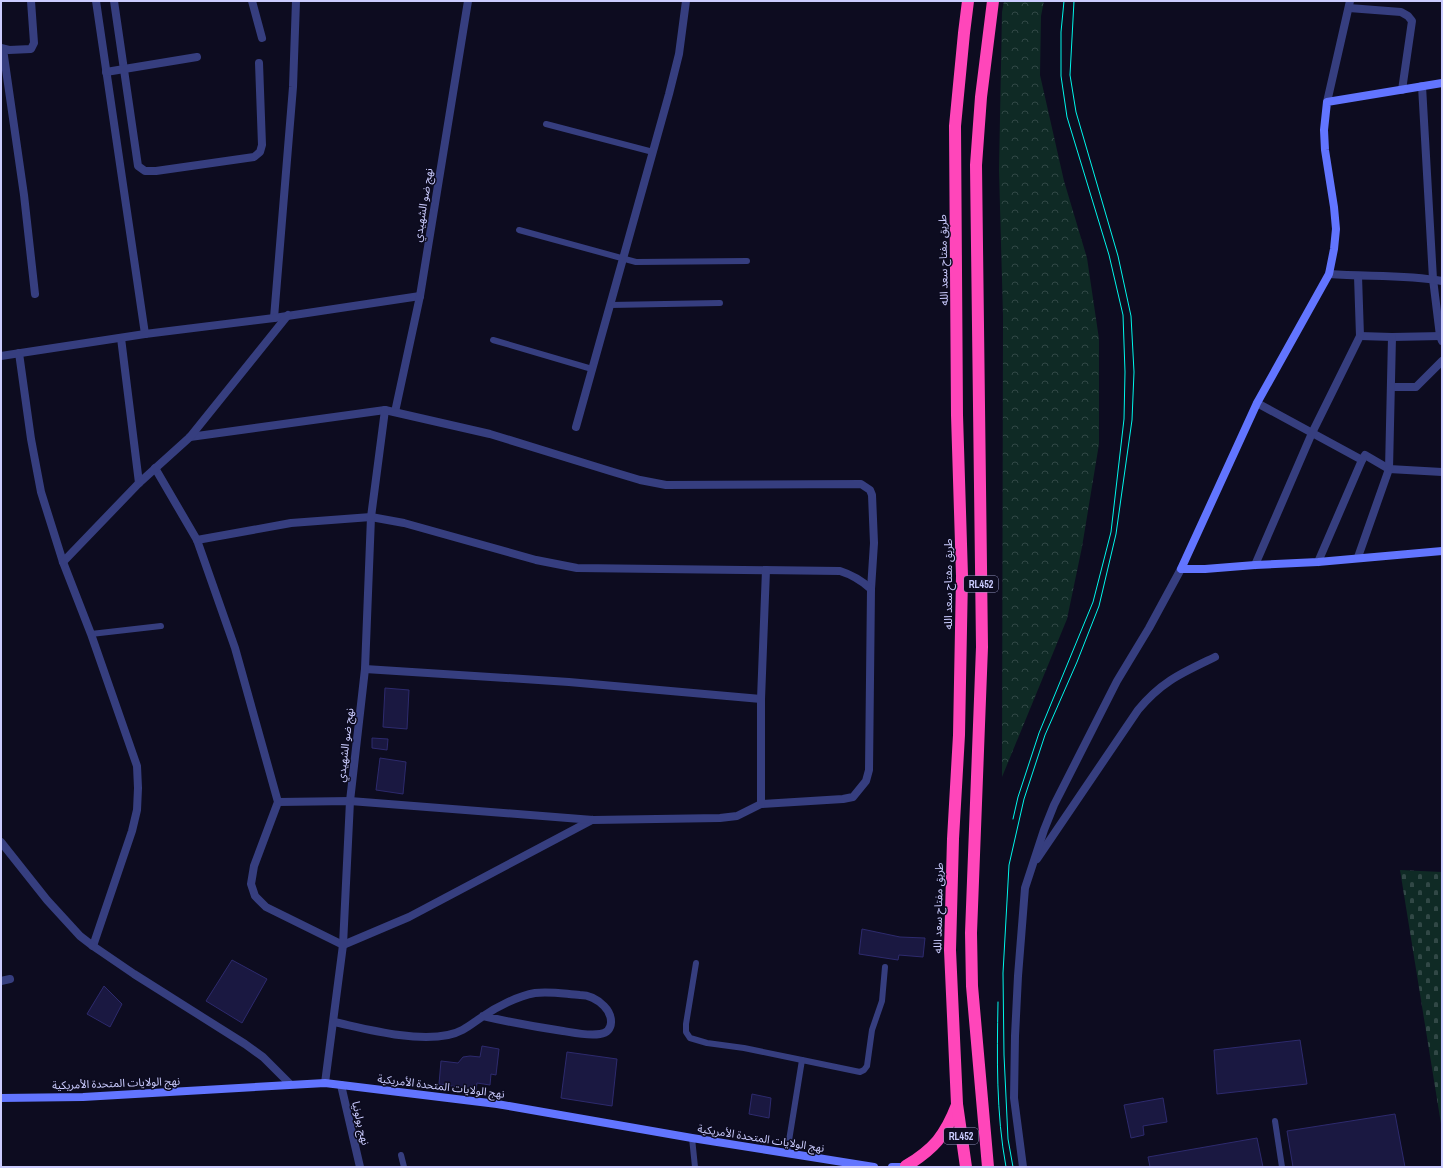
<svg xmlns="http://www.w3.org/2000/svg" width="1443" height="1168" font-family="'Archivo Narrow','Noto Sans Arabic',sans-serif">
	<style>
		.forest { fill: url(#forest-crowns) }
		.cemetery { fill: url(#cemetery-stones) }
		.building { fill: #1a1841; stroke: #2d2a6d }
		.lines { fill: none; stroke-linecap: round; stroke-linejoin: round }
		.lane { stroke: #363e7f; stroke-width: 6 }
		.street { stroke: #363e7f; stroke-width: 8 }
		.secondary { stroke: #6275ff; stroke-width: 8 }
		.highway { stroke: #ff46ba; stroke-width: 12 }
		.tram { stroke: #00f6ea; stroke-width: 1 }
		.labels { text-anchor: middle; stroke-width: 3; stroke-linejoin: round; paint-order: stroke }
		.shield { fill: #0d0c20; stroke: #9292bc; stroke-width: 1 }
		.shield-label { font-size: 10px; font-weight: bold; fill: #cbccff }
		.street-label { font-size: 11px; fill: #cbccff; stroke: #0d0c20 }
	</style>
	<defs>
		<pattern id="forest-crowns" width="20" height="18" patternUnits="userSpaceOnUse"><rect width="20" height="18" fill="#0f2a25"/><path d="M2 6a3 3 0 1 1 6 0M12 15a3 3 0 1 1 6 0" fill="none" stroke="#314846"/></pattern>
		<pattern id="cemetery-stones" width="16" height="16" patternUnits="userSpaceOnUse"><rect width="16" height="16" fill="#0f2a25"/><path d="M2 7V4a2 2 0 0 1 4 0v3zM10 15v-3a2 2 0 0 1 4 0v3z" fill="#314846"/></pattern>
	</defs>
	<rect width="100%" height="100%" fill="#0d0c20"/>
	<!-- forest -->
	<path class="forest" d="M1004,1h40l-3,15 -1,59 24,106 23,77 12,81v105l-17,103 -15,72 -65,158 1,-461 -4,-146 3,-158z"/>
	<!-- cemetery -->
	<path class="cemetery" d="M1400,870l42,2v258z"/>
	<!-- building -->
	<g class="building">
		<path d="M385,688l24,2 -2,39 -24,-2z"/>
		<path d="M372,738l16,1 -1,11 -15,-2z"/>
		<path d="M380,758l26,4 -3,32 -27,-4z"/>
		<path d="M862,929l38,8 25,1 -2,19 -24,-2 -1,5 -39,-6z"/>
		<path d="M232,960l35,19 -25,44 -36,-22z"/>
		<path d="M104,986l18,18 -12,23 -23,-13z"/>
		<path d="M1300,1040l7,44 -90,10 -3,-44z"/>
		<path d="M482,1046l17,3 -3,26 -5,-1 -1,11 -13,-2 -1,7 -37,-6 2,-23 17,2 5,-6 7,-1 10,1z"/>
		<path d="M567,1052l50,7 -5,47 -51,-8z"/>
		<path d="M752,1094l19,4 -2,20 -20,-4z"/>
		<path d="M1163,1098l4,24 -24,4 1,9 -13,3 -7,-33z"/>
		<path d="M1395,1114l10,53h-112l-6,-36z"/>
		<path d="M1257,1138l6,29h-113l-2,-10z"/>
	</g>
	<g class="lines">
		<!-- lane -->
		<g class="lane">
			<path d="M546,124l107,28"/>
			<path d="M519,230l117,32 111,-1"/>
			<path d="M610,305l110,-2"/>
			<path d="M493,340l99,29"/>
			<path d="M91,634l70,-8"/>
			<path d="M696,963l-10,61v8l4,6 17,5 37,5 58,12"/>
			<path d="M1275,1121l7,46"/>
			<path d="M692,1138l3,29"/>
			<path d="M787,1153l15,-93 58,12 4,-2 3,-4 5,-36 10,-29 3,-34"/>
			<path d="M401,1155l3,12"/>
		</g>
		<!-- street -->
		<g class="street">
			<path d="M96,1l49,333"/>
			<path d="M114,1l24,165 7,5h11l98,-14 6,-5 2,-7 -3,-82"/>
			<path d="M252,1l10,37"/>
			<path d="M1349,8l52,4 7,4 4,5 -10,69"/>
			<path d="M1,48l8,2 22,-1 3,-6 -3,-42"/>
			<path d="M3,49l21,146 11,99"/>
			<path d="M106,72l91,-15"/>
			<path d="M1422,86l11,193 7,57 2,5"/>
			<path d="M1327,102l23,-101"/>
			<path d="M1329,274c38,3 76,0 113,7"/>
			<path d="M274,318l19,-231 3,-86"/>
			<path d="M1360,336l32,1 50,-1"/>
			<path d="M121,338l18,145"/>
			<path d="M19,353l12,86 10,53 22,70 28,72 46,132 1,22 -1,22 -5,21 -39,115"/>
			<path d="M1,356l144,-22 129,-16 146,-22"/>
			<path d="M1391,387h25l26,-26"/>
			<path d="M1257,403l105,57 3,-5 24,14 53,3"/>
			<path d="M395,412l25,-116 48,-295"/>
			<path d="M576,427l93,-333 10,-40 7,-53"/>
			<path d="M190,437l195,-27 105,24 120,37 30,9 26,5 195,-1 9,6 2,5 2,48 -3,46"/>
			<path d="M155,468l42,72 38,108 43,154 -24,64 -3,18 4,12 11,11 77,38 66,-28 183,-97"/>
			<path d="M197,540l94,-17 80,-6 33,6 132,37 41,8 263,3c13,4 21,9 31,18l-2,181 -3,11 -13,16 -10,2 -82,5 -24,12 -17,2 -127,2 -243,-19 -72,1"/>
			<path d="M1358,557l31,-88 3,-132"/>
			<path d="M63,562l76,-79 51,-46 98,-122"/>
			<path d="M1318,562l44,-102"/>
			<path d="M1255,565l57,-132 48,-97 -2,-60"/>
			<path d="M365,669l204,13 192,17"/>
			<path d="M761,804v-105l5,-129"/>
			<path d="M1,842l46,58 33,36 13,10 41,28 111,70 18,13 27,27"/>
			<path d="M1037,859l101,-149c24,-29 44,-37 77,-53"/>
			<path d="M1,981l9,-2"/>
			<path d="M334,1022c33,7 80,20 114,13 15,-3 22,-10 34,-18 14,-10 36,-21 53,-24 15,-2 30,1 45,2 9,0 18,5 24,11 9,9 11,26 -4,28 -12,2 -25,-1 -37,-3 -27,-4 -54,-9 -80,-15"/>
			<path d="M325,1083l18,-138 7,-144 15,-132 6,-152 14,-107"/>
			<path d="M341,1085l19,82"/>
			<path d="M1023,1167l-9,-69 1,-62 3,-60 7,-88 19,-58 10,-25 63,-124 32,-53 32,-59"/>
		</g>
		<!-- secondary -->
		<g class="secondary">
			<path d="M1442,83l-115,19 -3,28 1,20 9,57 2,22 -2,20 -5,25 -72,129 -76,166h24l50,-4 63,-3 124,-11"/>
			<path d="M1,1098l82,-1 242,-14 172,21 195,34 182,29"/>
			<path d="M892,1167h19"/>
		</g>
		<!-- highway -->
		<g class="highway">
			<path d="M906,1166c28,-17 39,-30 51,-61"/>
			<path d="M966,1167l-9,-63 -7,-154 3,-111 6,-104 3,-159 -5,-161 -2,-289 9,-93 4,-32"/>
			<path d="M988,1167l-16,-181 -1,-53 11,-286 -6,-482 5,-68 12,-96"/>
		</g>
		<!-- tram -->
		<g class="tram">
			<path d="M1013,819l5,-22 21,-64 54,-131 18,-70 13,-113 1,-47 -2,-57 -14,-60 -42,-138 -6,-41v-44l3,-31"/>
			<path d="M998,1002c-1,55 -2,111 8,165"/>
			<path d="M1013,1167l-5,-28 -4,-84 -1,-82 6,-108 15,-66 21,-64 32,-73 22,-56 17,-72 16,-114 2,-48 -3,-56 -13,-60 -42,-144 -6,-37 4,-74"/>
		</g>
	</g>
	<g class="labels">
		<!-- shield labels -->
		<g class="shield">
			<rect x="964" y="576" width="34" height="16" rx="3"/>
			<rect x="944" y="1128" width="34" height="16" rx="3"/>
		</g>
		<g class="shield-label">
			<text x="981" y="588">RL452</text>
			<text x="961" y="1140">RL452</text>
		</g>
		<!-- street labels -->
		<g class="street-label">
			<text transform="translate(423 205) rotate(-81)" y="4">نهج ضو الشهيدي</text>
			<text transform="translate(943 260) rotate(-91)" y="4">طريق مفتاح سعد الله</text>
			<text transform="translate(948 584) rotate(-90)" y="4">طريق مفتاح سعد الله</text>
			<text transform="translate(345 745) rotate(-83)" y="4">نهج ضو الشهيدي</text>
			<text transform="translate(938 908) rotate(-89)" y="4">طريق مفتاح سعد الله</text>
			<text transform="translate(116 1083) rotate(-2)" y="4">نهج الولايات المتحدة الأمريكية</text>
			<text transform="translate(441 1086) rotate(7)" y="4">نهج الولايات المتحدة الأمريكية</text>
			<text transform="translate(361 1123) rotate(77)" y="4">نهج بولونيا</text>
			<text transform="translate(761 1138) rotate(9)" y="4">نهج الولايات المتحدة الأمريكية</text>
		</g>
	</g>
	<!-- border -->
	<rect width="1443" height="1168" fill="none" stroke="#cbccff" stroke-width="4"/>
</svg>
